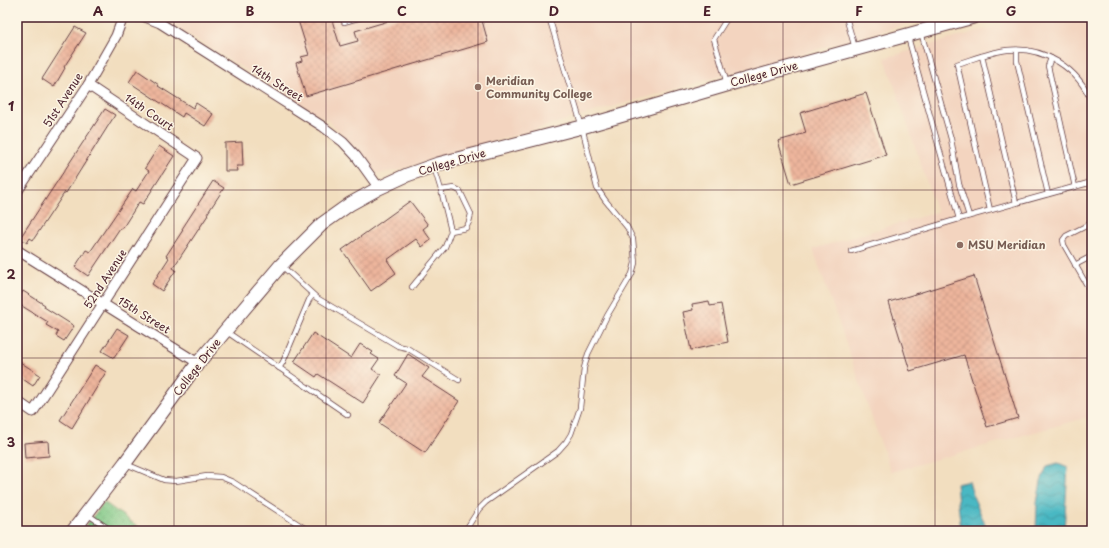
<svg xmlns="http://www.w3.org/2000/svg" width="1109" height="548" font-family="'Playpen Sans',sans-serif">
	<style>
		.built { fill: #f3d4bf }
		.park { fill: url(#park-dots); stroke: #647358 }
		.water { fill: url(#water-waves); stroke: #4a6c77 }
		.building { fill: url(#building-cross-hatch) }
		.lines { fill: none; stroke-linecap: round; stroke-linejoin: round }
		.lane-casing { stroke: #633c41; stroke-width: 6 }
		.street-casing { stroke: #633c41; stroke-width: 11 }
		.secondary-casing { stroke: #633c41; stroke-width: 15 }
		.lane { stroke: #fff; stroke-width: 4.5 }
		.street { stroke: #fff; stroke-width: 9 }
		.secondary { stroke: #fff; stroke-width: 13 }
		.grid { fill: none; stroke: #4a1f2b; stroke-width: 1; stroke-opacity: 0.55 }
		.education-dot { fill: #8d6e63; stroke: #fcf5e5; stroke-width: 1.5 }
		.labels { text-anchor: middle; stroke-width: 3; stroke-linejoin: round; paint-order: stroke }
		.street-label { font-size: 11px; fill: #4a1f2b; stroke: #fcf5e5 }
		.education-label { font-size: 11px; font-weight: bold; fill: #785e54; stroke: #fcf5e5; text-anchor: start }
		.neatline { fill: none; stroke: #4a1f2b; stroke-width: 1.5 }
		.grid-label { font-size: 13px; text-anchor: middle; font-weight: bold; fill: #4a1f2b }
	</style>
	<defs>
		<pattern id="park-dots" width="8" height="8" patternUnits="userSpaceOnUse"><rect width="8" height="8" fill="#7dc784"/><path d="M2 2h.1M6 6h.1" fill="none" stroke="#6eaa72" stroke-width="1.8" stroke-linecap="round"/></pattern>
		<pattern id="water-waves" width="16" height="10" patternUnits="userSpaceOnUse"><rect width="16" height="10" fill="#4ab8c3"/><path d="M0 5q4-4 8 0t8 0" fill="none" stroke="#40959f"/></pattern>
		<pattern id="building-cross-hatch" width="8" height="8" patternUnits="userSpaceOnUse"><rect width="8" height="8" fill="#edb59c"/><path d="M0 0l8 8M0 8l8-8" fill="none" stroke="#cd9b87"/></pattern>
	</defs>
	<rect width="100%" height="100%" fill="#fcf5e5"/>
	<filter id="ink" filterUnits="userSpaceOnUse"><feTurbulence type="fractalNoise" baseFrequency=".025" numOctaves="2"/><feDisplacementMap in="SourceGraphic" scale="8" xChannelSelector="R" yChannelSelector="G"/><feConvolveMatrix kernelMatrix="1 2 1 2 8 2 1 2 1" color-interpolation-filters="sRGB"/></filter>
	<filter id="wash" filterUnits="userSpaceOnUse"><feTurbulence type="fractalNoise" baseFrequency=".012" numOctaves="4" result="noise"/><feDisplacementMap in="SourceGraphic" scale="16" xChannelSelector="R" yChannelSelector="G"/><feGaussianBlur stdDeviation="0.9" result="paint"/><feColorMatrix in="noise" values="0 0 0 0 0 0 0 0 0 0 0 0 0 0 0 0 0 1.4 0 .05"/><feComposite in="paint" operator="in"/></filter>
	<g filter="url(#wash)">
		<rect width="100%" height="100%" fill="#f2debf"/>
		<!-- built -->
		<g class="built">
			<path d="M160,17h772l-335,94 -199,59 -20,4 -48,-52z"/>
			<path d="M1027,17h65v399l-201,56 -78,-223 124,-37 -52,-154z"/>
		</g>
		<!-- park -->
		<path class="park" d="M104,502l40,29h-62z"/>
		<!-- water -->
		<g class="water">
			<path d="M1058,463l10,4 -4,64h-28l1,-28 4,-22 6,-15z"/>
			<path d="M969,481l4,15 12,28v7h-24l-5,-47z"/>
		</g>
		<g id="blocks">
			<!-- building -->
			<g class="building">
				<path d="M297,17h34l9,29 18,-5 -3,-10 47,-14h79l7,25 -182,54 -10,-33 6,-2 -1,-4 8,-2z"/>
				<path d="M75,27l11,6 -22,34 1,1 -11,19 -12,-8z"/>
				<path d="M137,70l22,15 -1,1 35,22 3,-5 17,11 -8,12 -21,-13 -2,4 -53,-35z"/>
				<path d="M866,93l20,62 -95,29 -13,-43 28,-8 -6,-20z"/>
				<path d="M105,109l10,6 -49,78 -1,-1 -32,48 -3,-2 -3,5 -7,-5z"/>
				<path d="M242,142l1,24h-6l1,5h-13v-28z"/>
				<path d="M159,146l15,10 -31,48 -4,-2 -17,27 -2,-1 -32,48 -13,-9 11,-17 4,2 43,-63 3,2 13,-20 -4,-3z"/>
				<path d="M213,181l11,7 -17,26 1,1 -35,53 3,2 -14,21 -10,-7 17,-26 -3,-2 17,-26 -1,-1z"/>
				<path d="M410,201l18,24 -5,4 8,11 -9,7 -6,-8 -29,21 9,13 -25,18 -29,-41z"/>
				<path d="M974,276l44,142 -31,9 -23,-72 -54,16 -21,-69z"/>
				<path d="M23,291l22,14 -1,2 30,19 -10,15 -8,-5 2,-4 -12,-7 2,-3 -31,-19v-3z"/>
				<path d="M709,301l1,5 11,-2 7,38 -37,8 -8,-38 10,-2 -1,-6z"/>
				<path d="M117,328l12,7 -15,23 -12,-7z"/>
				<path d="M313,333l38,25 9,-14 13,8 -2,2 8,5 -7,10 9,6 -18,28 -45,-29 -2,3 -22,-15z"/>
				<path d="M408,354l21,14 -7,9 37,24 -34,52 -46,-30 27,-40 -11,-7z"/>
				<path d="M20,362l20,13 -7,11 -16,-11v-8z"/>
				<path d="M95,365l11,7 -34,56 -12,-8z"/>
				<path d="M48,441l1,15 -24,2 -1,-15z"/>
			</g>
		</g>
	</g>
	<g filter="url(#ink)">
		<use href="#blocks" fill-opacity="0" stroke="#633c41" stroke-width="1"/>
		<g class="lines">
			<!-- lane casing -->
			<g class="lane-casing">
				<g id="lane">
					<path d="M846,17l9,31"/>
					<path d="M344,22l18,-5"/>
					<path d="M921,32l30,107 8,45 10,32"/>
					<path d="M908,37l51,182"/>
					<path d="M1017,50v11l31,133"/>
					<path d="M982,56l34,147"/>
					<path d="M1051,58l-3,8 27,121"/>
					<path d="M727,84l-13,-45 14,-22"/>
					<path d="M441,190l13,-2 6,3 11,23 -2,8 -3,6 -15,3"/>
					<path d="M990,210l-33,-146c16,-5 33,-12 50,-14 36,-4 72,18 85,53"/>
					<path d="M1092,223l-26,13 -3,4 1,5 28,49"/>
					<path d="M851,251l108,-32 133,-37"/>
					<path d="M1075,265l17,-9"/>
					<path d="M282,266l35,32 81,48 9,2 52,32"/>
					<path d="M412,287l33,-40 6,-16 -10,-41 -7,-23"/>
					<path d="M227,332l121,83"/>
					<path d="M279,368l4,-6 26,-62 4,-5"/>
					<path d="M126,464l38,16 12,1 31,-5 14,1 12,5 76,49"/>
					<path d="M87,514l25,17"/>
					<path d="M80,523l12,8"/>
					<path d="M465,531l14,-22 7,-7 72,-51 8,-9 5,-8 9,-26 4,-40 4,-14 19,-38 25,-42 3,-11 -2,-24 -6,-12 -22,-27 -8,-12 -15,-61 -33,-110"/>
				</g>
			</g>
			<!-- street casing -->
			<g class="street-casing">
				<g id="street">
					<path d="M145,17l15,6 162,103 21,16 13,14 23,32"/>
					<path d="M17,192l71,-107 28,-49 7,-19"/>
					<path d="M17,250l181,113"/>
					<path d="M17,401l16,11 164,-254 -109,-73"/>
				</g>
			</g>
			<!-- secondary casing -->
			<g class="secondary-casing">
				<path id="secondary" d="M73,531l52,-68 73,-100 83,-98 41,-41 28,-20 29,-16 28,-13 31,-11 144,-37 165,-48 226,-62"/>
			</g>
			<!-- lane -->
			<use href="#lane" class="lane"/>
			<!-- street -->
			<use href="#street" class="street"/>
			<!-- secondary -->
			<use href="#secondary" class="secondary"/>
		</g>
	</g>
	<!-- grid -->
	<path class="grid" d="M174,17v514M326,17v514M478,17v514M631,17v514M783,17v514M935,17v514M17,190h1075M17,358h1075"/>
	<!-- markers -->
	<g class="education-dot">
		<circle cx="478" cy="87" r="4"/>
		<circle cx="960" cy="245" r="4"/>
	</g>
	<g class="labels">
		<!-- street labels -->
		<g class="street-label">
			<text transform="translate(764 74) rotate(-15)" y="4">College Drive</text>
			<text transform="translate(277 83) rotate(32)" y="4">14th Street</text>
			<text transform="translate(63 100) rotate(-57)" y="4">51st Avenue</text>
			<text transform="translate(149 112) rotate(34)" y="4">14th Court</text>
			<text transform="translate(452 162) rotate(-16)" y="4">College Drive</text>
			<text transform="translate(105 279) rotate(-57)" y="4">52nd Avenue</text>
			<text transform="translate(144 315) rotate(32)" y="4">15th Street</text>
			<text transform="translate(197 367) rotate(-52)" y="4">College Drive</text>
		</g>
		<!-- education labels -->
		<g class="education-label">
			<text x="486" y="85">Meridian<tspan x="486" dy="13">Community College</tspan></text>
			<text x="968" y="249">MSU Meridian</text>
		</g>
	</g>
	<!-- margin -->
	<rect width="1109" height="548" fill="none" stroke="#fcf5e5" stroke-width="44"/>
	<rect x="22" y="22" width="1065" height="504" class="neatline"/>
	<g class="grid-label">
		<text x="98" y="16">A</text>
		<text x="250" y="16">B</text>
		<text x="402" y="16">C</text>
		<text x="554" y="16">D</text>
		<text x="707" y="16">E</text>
		<text x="859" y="16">F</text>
		<text x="1011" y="16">G</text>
		<text x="11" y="111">1</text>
		<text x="11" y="279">2</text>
		<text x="11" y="447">3</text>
	</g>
</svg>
